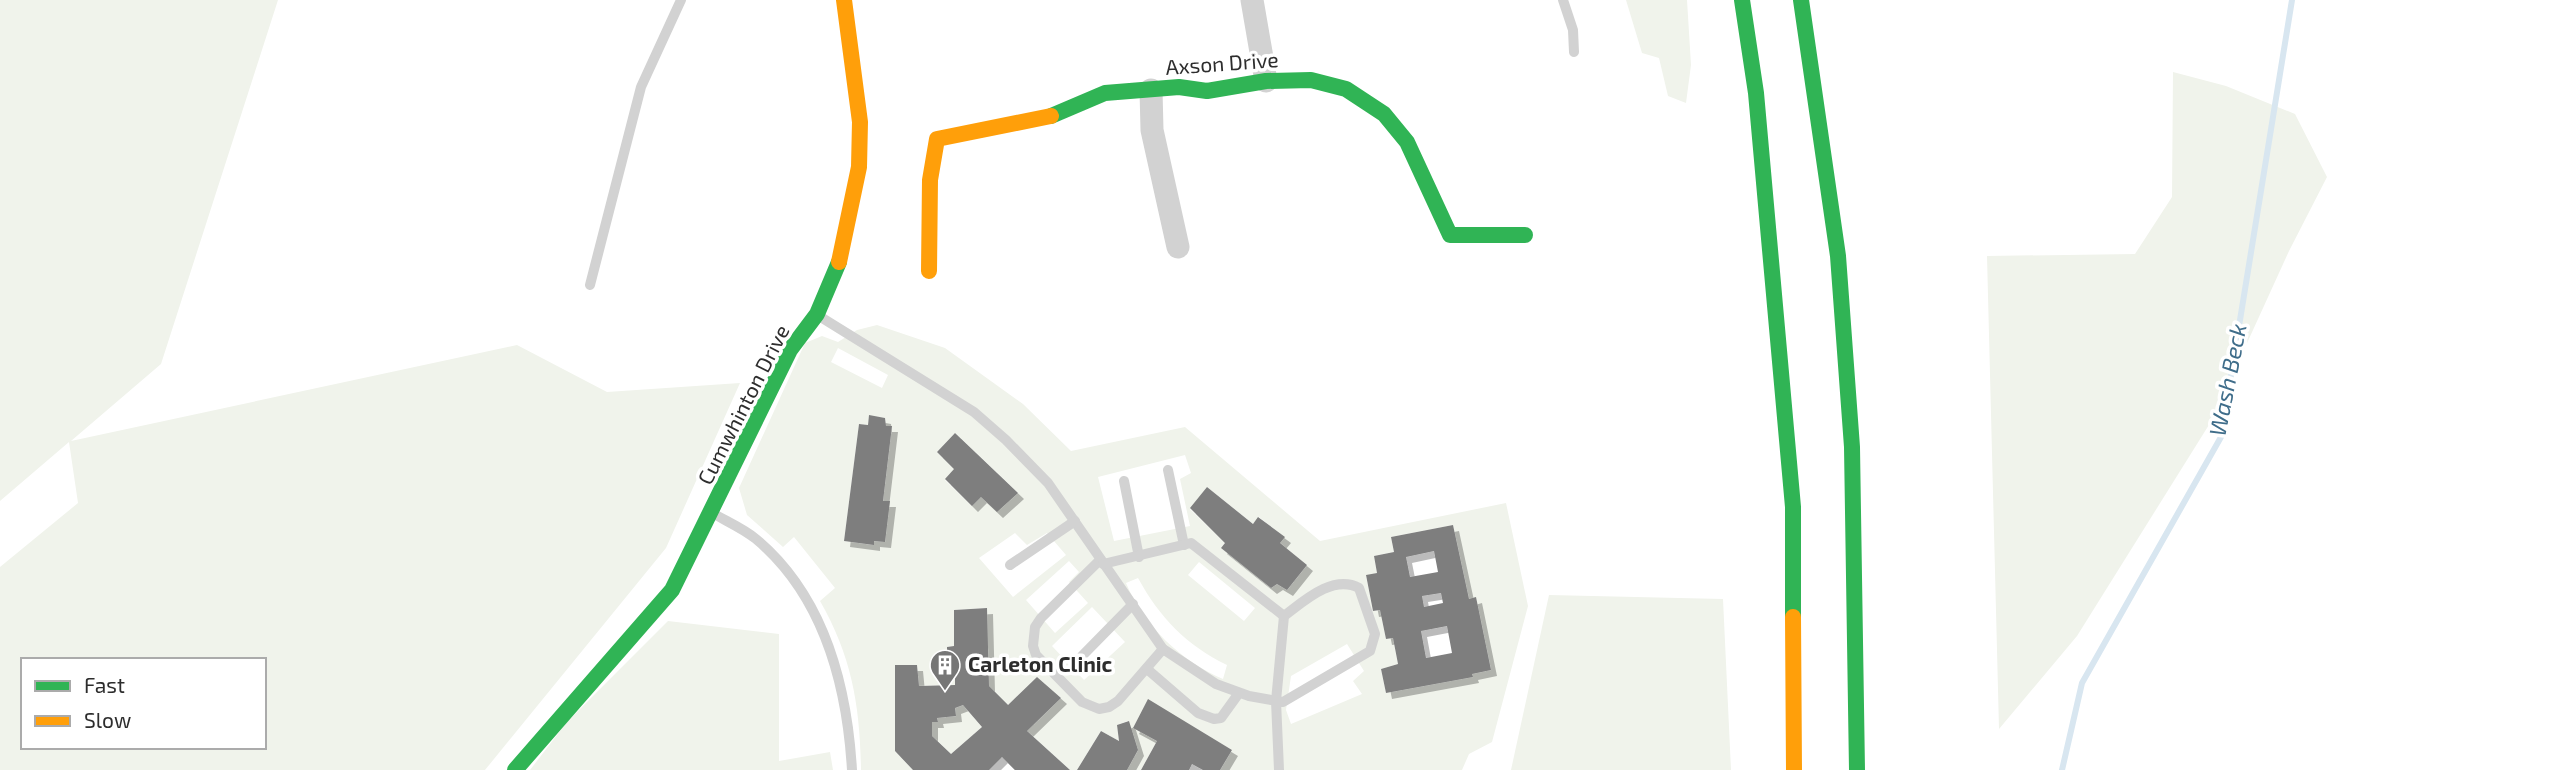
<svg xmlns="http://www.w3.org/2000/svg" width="2552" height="770" font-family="'Exo 2',sans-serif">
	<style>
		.green { fill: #f0f3eb; fill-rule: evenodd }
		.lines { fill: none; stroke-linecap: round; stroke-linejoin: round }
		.stream { stroke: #d8e6f0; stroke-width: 6 }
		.building { fill: #7e7e7e; fill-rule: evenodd; filter: url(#shadow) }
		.lane { stroke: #d2d2d2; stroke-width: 10 }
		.street { stroke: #d2d2d2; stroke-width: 23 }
		.fast { stroke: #30b455; stroke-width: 16 }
		.slow { stroke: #ff9f0a; stroke-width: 16 }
		.labels { text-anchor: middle; stroke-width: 7; stroke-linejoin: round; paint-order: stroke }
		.street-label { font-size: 21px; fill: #2d2d2d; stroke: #fff }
		.poi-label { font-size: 21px; font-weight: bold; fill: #2d2d2d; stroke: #fff; text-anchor: start }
		.water-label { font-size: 23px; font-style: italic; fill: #3f6d8a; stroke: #fff }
	</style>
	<defs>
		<filter id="shadow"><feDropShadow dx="6" dy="6" stdDeviation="0" flood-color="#0004"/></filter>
	</defs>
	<rect width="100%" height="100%" fill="#fff"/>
	<!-- green -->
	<g class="green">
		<path d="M0,0h278l-117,364 -90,77 446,-96 90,47 133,-9 -74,165 -181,222h-485v-203l78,-64 -9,-61 -69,59zM23,660h241v87h-241z"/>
		<path d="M1626,0h61l4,65 -5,38 -18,-7 -9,-38 -17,-5z"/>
		<path d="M2173,72l53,14 69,28 32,63 -38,74 -77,169 -135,216 -78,93 -12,-473 148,-2 37,-57z"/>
		<path d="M877,325l68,23 78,56 48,47 114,-24 135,114 186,-38 22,103 -36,136 -23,12 -7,16h-242l12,-20 -84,-50 -15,28 24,13 -16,29h-14l11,-20 -10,-29 -11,4 2,16 -18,-10 -24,39h-7l-43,-39 34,-33 -24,-21 -29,28 -19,-19 -3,-78 -32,2v36l-7,1v14h8v24l-36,1 -2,-21 -22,1v85l18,19h-52c-1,-64 -9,-113 -41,-169l15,-13 -41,-51 -11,10 -36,-32 -8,-27 66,-145 17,-7 16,6 19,-12zM838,348l50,27 -6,13 -51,-26zM869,416l16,2 1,8h6l-9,75h6l-4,41 -11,-1 -1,4 -29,-4 15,-117 9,1zM955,433l63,60 -37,4 -9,9 -27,-26 9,-11 -17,-17zM1185,455l6,18 -11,6 10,47 -76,15 -16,-64zM1207,487l46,37 6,-7 25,20 -4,6 27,22 -20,25 -10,-6 -6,4 -50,-40 4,-5 -35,-34zM1453,525l16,74 7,-1 15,72 -19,4v3l-86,16 -5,-24 17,-5 -5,-26 -7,1 -6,-29 -7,1 -7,-35 11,-3 -3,-17 20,-4 -3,-15zM1015,533l12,12 20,-12 19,22 -53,42 -34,-39zM1069,561l10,11 -10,10 19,21 -33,30 -29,-33zM1199,562l56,46 -11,13 -56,-46zM1138,578c22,40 48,67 89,87l-4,14c-42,-18 -79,-53 -97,-96zM1092,607l33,35 -41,38 -32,-34zM1347,644l17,27 -11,10 9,13 -71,30 -5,-14 5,-34z"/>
		<path d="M1549,595l174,4 8,171h-220z"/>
		<path d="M668,621l111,13v127l51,-9 3,18h-303l37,-48z"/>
		<path d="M963,705l19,22 -31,27 -19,-18v-14h6l-1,-4 19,-2 -1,-8z"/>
	</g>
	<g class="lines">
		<!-- stream -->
		<path class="stream" d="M2062,770l20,-87 139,-246 71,-437"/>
	</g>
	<!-- building -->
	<g class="building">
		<path d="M869,415l16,3 1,8h6l-9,75h7l-5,41 -11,-1v4l-30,-4 15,-117 9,1z"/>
		<path d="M955,433l63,60 -21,19 -16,-15 -9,9 -27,-27 9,-10 -17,-17z"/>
		<path d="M1207,487l46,37 5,-7 27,20 -5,6 27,22 -20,25 -10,-6 -6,4 -50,-40 4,-5 -35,-35z"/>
		<path d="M1453,525l16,74 7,-2 15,73 -19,4 1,3 -87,16 -5,-24 17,-5 -5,-26 -7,1 -6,-29 -7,1 -7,-36 11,-2 -3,-17 20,-4 -3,-15zM1434,551l4,21 -28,5 -4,-20zM1441,593l2,10 -19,4 -2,-11zM1447,626l5,27 -26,5 -5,-27z"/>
		<path d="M987,608l2,78 19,19 29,-28 24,21 -34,33 43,39h-55l-13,-13 -13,13h-76l-18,-19v-86h22l2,21 36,-1v-24h-8v-14l7,-1v-36zM963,705l19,22 -31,27 -19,-18v-14h6l-1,-4 19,-2 -1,-8z"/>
		<path d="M1148,699l84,51 -12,20h-17l-11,-6 -3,6h-48l16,-29 -24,-13z"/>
		<path d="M1129,721l9,29 -11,20h-50l24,-39 18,10 -2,-16z"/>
	</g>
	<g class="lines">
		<!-- lane -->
		<g class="lane">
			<path d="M1563,0l10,30 1,22"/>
			<path d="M590,285l51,-198 40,-87"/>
			<path d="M819,316l155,96 32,28 42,43 115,166 53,35 33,12 34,6 87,-51 5,-17 -16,-46c-26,-14 -55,13 -75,28l-8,85 3,69"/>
			<path d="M1168,470l16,75"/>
			<path d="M1124,481l15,76"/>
			<path d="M714,514c14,8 30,15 42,25 68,57 91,146 96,231"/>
			<path d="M1100,560l-59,58 -6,9 -2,19 3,9 46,47 17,7 10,-2 9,-6 45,-52"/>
			<path d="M1103,564l88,-21 93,73"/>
			<path d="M1010,565l65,-44"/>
			<path d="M1082,656l51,-52"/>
			<path d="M1147,669l51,44 16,6 7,-1 18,-25"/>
		</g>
		<!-- street -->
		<g class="street">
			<path d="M1252,0l14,81"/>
			<path d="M1151,90l1,40 26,117"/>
		</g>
		<!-- fast -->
		<g class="fast">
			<path d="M1742,0l14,93 37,414v110"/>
			<path d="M1801,0l37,256 14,191 5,323"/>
			<path d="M1051,116l54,-23 74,-6 28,4 59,-10 45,-1 35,9 38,25 23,28 43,93h75"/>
			<path d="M515,770l157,-180 118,-240 27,-36 22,-52"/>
		</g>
		<!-- slow -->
		<g class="slow">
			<path d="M839,262l20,-95 1,-45 -16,-122"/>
			<path d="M929,271l1,-91 7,-41 114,-23"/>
			<path d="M1793,617l1,153"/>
		</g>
	</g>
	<!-- icons -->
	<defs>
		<g id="building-pin" transform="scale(1.575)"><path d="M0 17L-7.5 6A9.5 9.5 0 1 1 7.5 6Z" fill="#767676" stroke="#fff"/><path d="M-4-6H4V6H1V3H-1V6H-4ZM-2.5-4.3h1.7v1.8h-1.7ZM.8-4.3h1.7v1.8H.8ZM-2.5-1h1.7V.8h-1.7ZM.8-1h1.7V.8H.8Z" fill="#fff"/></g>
	</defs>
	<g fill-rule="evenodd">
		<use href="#building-pin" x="945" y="665"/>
	</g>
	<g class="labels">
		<!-- street labels -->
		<g class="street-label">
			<text transform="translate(1222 64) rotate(-4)" y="7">Axson Drive</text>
			<text transform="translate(744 405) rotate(-63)" y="7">Cumwhinton Drive</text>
		</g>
		<!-- poi labels -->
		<g class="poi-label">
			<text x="968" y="672">Carleton Clinic</text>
		</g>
		<!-- water labels -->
		<g class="water-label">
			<text transform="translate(2228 380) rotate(-79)" y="8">Wash Beck</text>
		</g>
	</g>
	<!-- legend -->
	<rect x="21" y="658" width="245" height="91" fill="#ffffff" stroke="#ababab" stroke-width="2"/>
	<rect x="35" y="681" width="35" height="10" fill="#30b455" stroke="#ababab" stroke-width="2"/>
	<text x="84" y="693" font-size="21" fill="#2d2d2d">Fast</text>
	<rect x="35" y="716" width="35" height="10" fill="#ff9f0a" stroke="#ababab" stroke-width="2"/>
	<text x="84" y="728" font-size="21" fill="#2d2d2d">Slow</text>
</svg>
